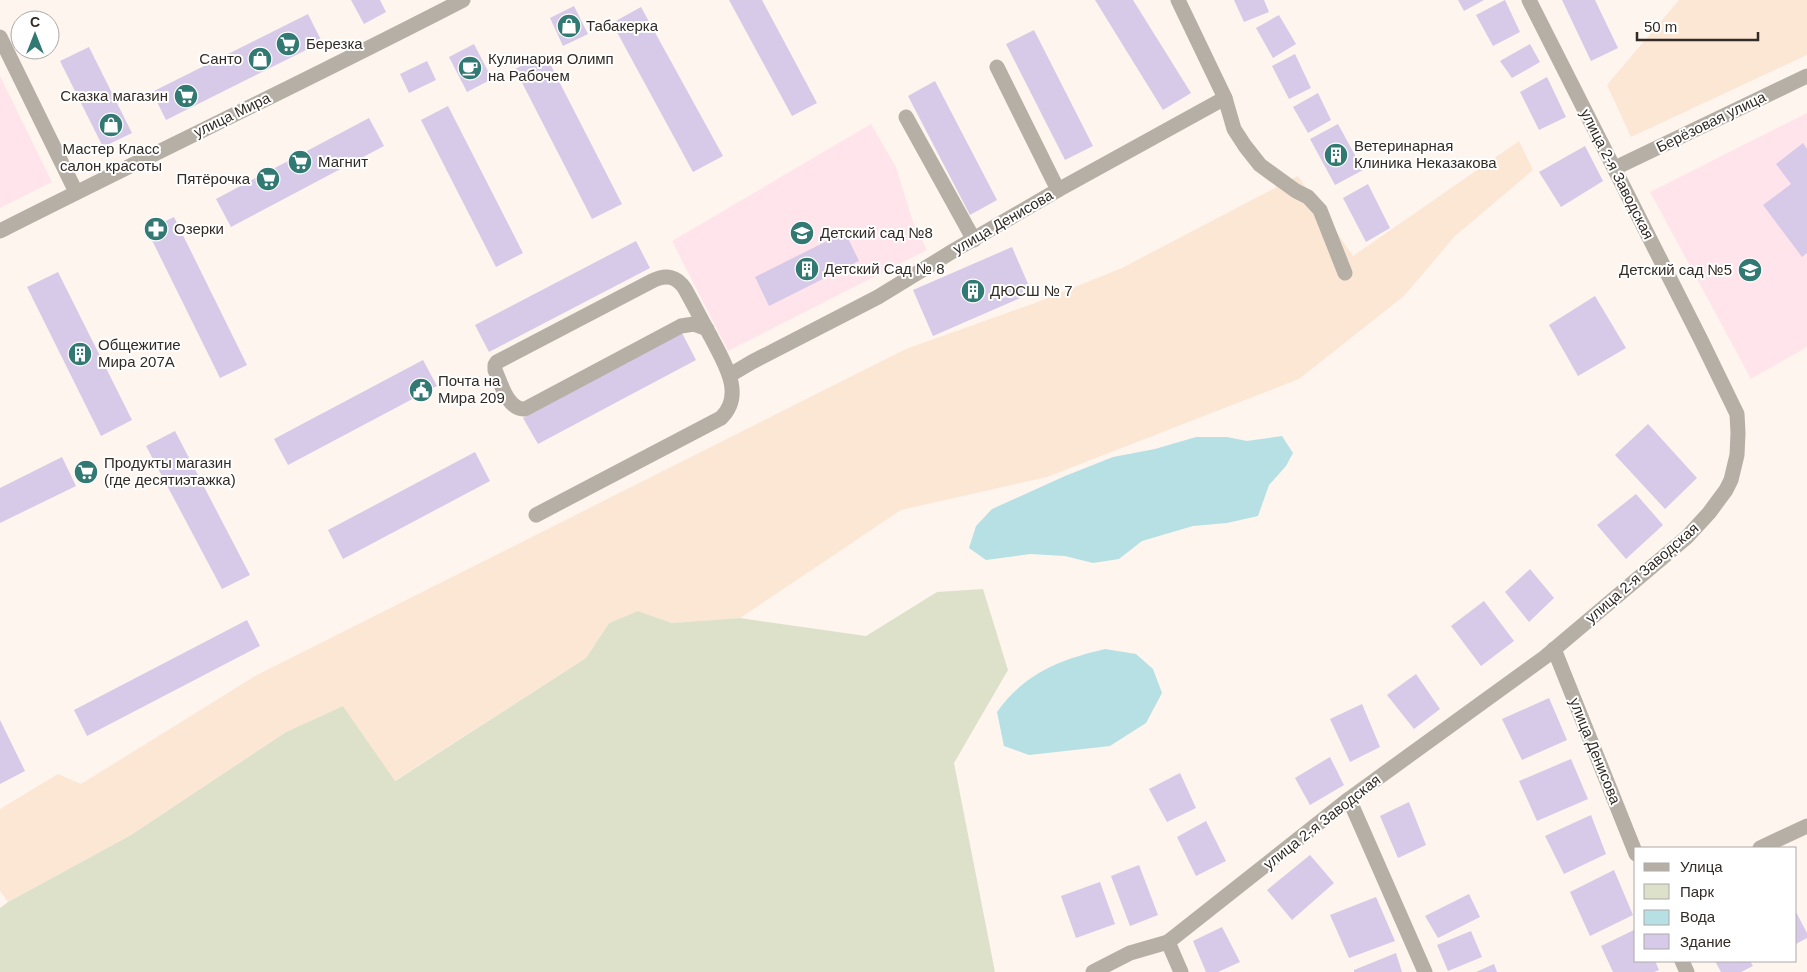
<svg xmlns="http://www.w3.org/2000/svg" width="1807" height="972" viewBox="0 0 1807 972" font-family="Helvetica,sans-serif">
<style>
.built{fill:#fce7d5}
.education{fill:#ffe5eb}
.green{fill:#dee1ca}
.water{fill:#b7e0e4}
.building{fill:#d6cae8}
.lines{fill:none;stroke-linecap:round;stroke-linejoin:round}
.minor{stroke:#b6afa6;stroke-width:15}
.tertiary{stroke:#b6afa6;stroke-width:15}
.labels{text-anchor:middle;stroke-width:4;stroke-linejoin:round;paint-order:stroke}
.poi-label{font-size:15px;fill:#332b25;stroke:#fff;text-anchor:start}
.street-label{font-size:15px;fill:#332b25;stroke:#fff}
</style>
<rect width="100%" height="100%" fill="#fdf5ee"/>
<!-- built -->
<g class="built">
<polygon points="1679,0 1807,0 1807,55 1631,137 1607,85"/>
<polygon points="1519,141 1533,170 1455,236 1404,296 1299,379 1047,477 901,510 740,618 672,623 638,611 609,623 586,658 394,781 343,706 286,732 131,835 8,902 0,891 0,809 58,774 81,784 257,675 906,349 1035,303 1122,268 1298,176 1353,256"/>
</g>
<!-- education -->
<g class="education">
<polygon points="0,76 52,182 0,208"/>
<polygon points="1807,113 1807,347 1751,379 1650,192"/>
<polygon points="871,124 896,167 913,222 927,250 728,351 672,241"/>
</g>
<!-- green -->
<polygon class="green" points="983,589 1008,670 954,763 995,972 0,972 0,908 8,902 131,835 286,732 343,706 395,781 586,658 609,623 638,611 672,623 740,618 866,636 937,592"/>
<!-- water -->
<g class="water">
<polygon points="1282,436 1293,453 1286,466 1269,485 1258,516 1227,523 1193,526 1142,541 1119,559 1093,563 1065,556 1030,554 986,560 969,548 976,526 992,509 1065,476 1113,457 1155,449 1196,437 1227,437 1247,441"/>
<path d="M 1105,649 L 1136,654 L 1153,669 L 1162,693 L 1146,723 L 1110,746 L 1029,755 L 1004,746 L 997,712 C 1025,673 1059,660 1105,649 Z"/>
</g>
<!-- building -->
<g class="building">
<polygon points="351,0 380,0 386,12 364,24"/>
<polygon points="729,0 762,0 817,103 792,116"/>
<polygon points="1095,0 1133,0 1191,93 1163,110"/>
<polygon points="1234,0 1264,0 1269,12 1244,22"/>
<polygon points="1458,0 1484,0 1464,11"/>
<polygon points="1505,0 1520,32 1493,46 1476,15"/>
<polygon points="1562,0 1595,0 1618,48 1591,61"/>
<polygon points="574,6 588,34 563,46 550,18"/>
<polygon points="641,7 723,156 693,172 612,23"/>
<polygon points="308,14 322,42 166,120 152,92"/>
<polygon points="1279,15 1296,44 1273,58 1256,28"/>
<polygon points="1034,30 1093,146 1065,160 1006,44"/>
<polygon points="474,44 492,79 467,92 449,57"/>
<polygon points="1530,44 1540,62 1512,78 1500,61"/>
<polygon points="89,47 132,133 103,147 60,61"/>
<polygon points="545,54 622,204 592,219 515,69"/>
<polygon points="1295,54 1311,88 1289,99 1272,66"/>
<polygon points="427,61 436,80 409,93 400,74"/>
<polygon points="1547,77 1566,117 1539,130 1520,92"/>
<polygon points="935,81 997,200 970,215 908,96"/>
<polygon points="1318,93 1331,120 1308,133 1293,107"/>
<polygon points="448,106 523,253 496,267 421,120"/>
<polygon points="369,118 384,146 231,227 216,199"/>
<polygon points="1338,124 1363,170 1335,185 1310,139"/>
<polygon points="1803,143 1807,149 1807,253 1802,257 1763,205 1791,184 1776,164"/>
<polygon points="1585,146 1603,181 1561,207 1539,172"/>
<polygon points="1368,184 1390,228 1366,242 1343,198"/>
<polygon points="174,217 247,365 220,378 147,230"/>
<polygon points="845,232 859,261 769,306 755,277"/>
<polygon points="636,241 650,268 489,352 475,325"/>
<polygon points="1012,247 1032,293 933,336 913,290"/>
<polygon points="58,272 132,420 101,436 27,287"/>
<polygon points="1595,296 1626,348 1578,376 1549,325"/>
<polygon points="682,333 696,360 538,444 523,418"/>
<polygon points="423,360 437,386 288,465 274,439"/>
<polygon points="1648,424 1697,478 1665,509 1615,455"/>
<polygon points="175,431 250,575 222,589 146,446"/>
<polygon points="475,452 490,481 343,559 328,530"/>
<polygon points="62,457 76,486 0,523 0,488"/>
<polygon points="1636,494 1663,525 1626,559 1597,525"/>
<polygon points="1530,569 1554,598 1529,622 1505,592"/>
<polygon points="1484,601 1514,641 1481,666 1451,626"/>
<polygon points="247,620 260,646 87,736 74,710"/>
<polygon points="1416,674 1440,709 1414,729 1387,695"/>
<polygon points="1549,698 1567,740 1522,760 1502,719"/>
<polygon points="1362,704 1380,747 1350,762 1330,719"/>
<polygon points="0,720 25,771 0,784"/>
<polygon points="1330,757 1344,785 1310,805 1295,778"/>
<polygon points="1571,759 1588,799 1537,821 1519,781"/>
<polygon points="1180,773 1196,808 1167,822 1149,789"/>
<polygon points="1409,802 1426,845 1398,858 1380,816"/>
<polygon points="1591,815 1606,854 1564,874 1545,836"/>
<polygon points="1206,821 1226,861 1196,876 1177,837"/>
<polygon points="1310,855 1334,883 1292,920 1267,890"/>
<polygon points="1139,865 1158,915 1130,926 1111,876"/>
<polygon points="1614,870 1633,915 1590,936 1570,892"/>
<polygon points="1100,882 1115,924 1076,938 1061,896"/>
<polygon points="1469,894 1480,917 1438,938 1425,916"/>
<polygon points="1376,897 1395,941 1349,958 1330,915"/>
<polygon points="1796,912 1807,933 1807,938 1796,944"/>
<polygon points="1222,927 1240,962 1218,972 1206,972 1193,941"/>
<polygon points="1636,929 1636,961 1655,961 1659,970 1654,972 1613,972 1601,946"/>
<polygon points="1471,931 1482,957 1448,971 1437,945"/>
<polygon points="1396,953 1402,972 1354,972 1354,970"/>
<polygon points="1715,961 1750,961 1753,966 1741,972 1721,972"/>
<polygon points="1494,964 1497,972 1476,972"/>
</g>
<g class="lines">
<!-- minor -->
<g class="minor">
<polyline points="1178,0 1225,98 1234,129 1245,146 1260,165 1296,191 1308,197 1320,210 1345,273"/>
<polyline points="997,67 1058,190"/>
<polyline points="906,117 974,240"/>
<polyline points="1615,168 1807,76"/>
<polyline points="730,375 752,362 878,297 953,251 1058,190 1225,98"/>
<path d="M 536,515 L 721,418 C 746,394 723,361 711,337 C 702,321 694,305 685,289 C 677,276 666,274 652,281 L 497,362 L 495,365 L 495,370 C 501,384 508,410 525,409 L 681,326 L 694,324 L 707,329"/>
<polyline points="1554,649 1636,854"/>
<polyline points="1349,799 1425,972"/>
<polyline points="1760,848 1807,826"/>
<polyline points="1168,942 1181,972"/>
<polyline points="1682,961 1687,972"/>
<polyline points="1093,972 1130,953 1168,942 1349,799 1545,657 1687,537 1709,513 1726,490 1731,480 1737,455 1738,433 1737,414 1701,340 1529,0"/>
</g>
<!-- tertiary -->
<g class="tertiary">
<polyline points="0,37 76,192"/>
<path d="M 0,231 C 154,153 310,79 463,0"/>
</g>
</g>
<!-- icons -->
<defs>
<g id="shop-disc" transform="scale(1.25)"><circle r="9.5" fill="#317972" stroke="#fff"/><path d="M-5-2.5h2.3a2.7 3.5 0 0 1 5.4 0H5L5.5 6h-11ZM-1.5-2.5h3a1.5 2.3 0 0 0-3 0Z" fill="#fff"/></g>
<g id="supermarket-disc" transform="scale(1.25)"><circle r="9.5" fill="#317972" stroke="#fff"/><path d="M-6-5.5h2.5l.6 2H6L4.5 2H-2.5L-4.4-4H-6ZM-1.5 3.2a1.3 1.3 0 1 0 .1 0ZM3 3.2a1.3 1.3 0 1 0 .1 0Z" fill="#fff"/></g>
<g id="cafe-disc" transform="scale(1.25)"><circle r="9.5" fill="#317972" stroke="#fff"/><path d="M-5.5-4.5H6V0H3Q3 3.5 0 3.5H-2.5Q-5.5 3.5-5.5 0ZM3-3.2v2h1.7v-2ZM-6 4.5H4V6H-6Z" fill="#fff"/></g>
<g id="building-disc" transform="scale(1.25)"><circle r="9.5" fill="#317972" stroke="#fff"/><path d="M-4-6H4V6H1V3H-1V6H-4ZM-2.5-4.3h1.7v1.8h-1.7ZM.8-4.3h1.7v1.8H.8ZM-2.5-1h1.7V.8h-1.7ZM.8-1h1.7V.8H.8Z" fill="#fff"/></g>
<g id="pharmacy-disc" transform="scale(1.25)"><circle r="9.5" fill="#317972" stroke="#fff"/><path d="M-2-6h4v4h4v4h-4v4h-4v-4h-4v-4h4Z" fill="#fff"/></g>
<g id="school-disc" transform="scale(1.25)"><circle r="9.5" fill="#317972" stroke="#fff"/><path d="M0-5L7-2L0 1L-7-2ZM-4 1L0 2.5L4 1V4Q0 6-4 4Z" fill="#fff"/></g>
<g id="civic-disc" transform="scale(1.25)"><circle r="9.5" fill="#317972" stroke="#fff"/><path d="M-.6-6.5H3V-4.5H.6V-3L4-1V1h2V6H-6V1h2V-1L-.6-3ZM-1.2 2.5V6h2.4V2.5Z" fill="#fff"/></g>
</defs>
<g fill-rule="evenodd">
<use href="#shop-disc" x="569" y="26"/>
<use href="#supermarket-disc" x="288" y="44"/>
<use href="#shop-disc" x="260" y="59"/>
<use href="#cafe-disc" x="470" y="68"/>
<use href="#supermarket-disc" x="186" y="96"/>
<use href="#shop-disc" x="111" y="125"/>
<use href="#building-disc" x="1336" y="155"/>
<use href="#supermarket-disc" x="300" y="162"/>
<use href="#supermarket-disc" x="268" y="179"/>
<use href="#pharmacy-disc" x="156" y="229"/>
<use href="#school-disc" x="802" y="233"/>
<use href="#building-disc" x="807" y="269"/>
<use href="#school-disc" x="1750" y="270"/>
<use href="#building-disc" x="973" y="291"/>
<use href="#building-disc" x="80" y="354"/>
<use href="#civic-disc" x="421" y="390"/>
<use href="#supermarket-disc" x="86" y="472"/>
</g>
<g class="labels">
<!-- poi labels -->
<g class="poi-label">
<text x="586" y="31">Табакерка</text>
<text x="306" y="49">Березка</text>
<text x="242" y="64" text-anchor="end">Санто</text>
<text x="488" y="64">Кулинария Олимп<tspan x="488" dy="17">на Рабочем</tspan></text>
<text x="168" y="101" text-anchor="end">Сказка магазин</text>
<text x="1354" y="151">Ветеринарная<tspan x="1354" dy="17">Клиника Неказакова</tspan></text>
<text x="111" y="154" text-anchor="middle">Мастер Класс<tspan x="111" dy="17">салон красоты</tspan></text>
<text x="318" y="167">Магнит</text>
<text x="250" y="184" text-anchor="end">Пятёрочка</text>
<text x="174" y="234">Озерки</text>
<text x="820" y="238">Детский сад №8</text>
<text x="824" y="274">Детский Сад № 8</text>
<text x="1732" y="275" text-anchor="end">Детский сад №5</text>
<text x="990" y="296">ДЮСШ № 7</text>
<text x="98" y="350">Общежитие<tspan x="98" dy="17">Мира 207А</tspan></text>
<text x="438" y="386">Почта на<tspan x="438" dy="17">Мира 209</tspan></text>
<text x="104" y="468">Продукты магазин<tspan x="104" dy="17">(где десятиэтажка)</tspan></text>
</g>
<!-- street labels -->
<g class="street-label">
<text transform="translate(232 115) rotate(-26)" y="5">улица Мира</text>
<text transform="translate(1711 122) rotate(-26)" y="5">Берёзовая улица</text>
<text transform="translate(1617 174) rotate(63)" y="5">улица 2-я Заводская</text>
<text transform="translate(1003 222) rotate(-30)" y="5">улица Денисова</text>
<text transform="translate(1642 573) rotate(-41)" y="5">улица 2-я Заводская</text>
<text transform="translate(1595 751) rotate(68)" y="5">улица Денисова</text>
<text transform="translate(1322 822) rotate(-38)" y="5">улица 2-я Заводская</text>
</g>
</g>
<!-- legend -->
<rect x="1634" y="847" width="162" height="115" fill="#ffffff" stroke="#adaaa8"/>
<rect x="1644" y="863" width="25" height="8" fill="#b6afa6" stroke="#adaaa8"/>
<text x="1680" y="872" font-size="15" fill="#332b25">Улица</text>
<rect x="1644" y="884" width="25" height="15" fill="#dee1ca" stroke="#adaaa8"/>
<text x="1680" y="897" font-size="15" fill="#332b25">Парк</text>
<rect x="1644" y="910" width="25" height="15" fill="#b7e0e4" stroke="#adaaa8"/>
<text x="1680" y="922" font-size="15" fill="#332b25">Вода</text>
<rect x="1644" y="934" width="25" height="15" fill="#d6cae8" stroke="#adaaa8"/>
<text x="1680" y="947" font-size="15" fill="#332b25">Здание</text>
<!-- north arrow -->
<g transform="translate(35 35)"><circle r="24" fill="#ffffff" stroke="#adaaa8"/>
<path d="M0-4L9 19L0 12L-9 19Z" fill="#317972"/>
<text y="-8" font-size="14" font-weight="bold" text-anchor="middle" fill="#332b25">С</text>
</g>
<!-- scale -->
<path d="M1637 32v8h121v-8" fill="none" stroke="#332b25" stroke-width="2.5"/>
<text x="1644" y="32" font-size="15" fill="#332b25" stroke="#ffffff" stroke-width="4" paint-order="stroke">50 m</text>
</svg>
